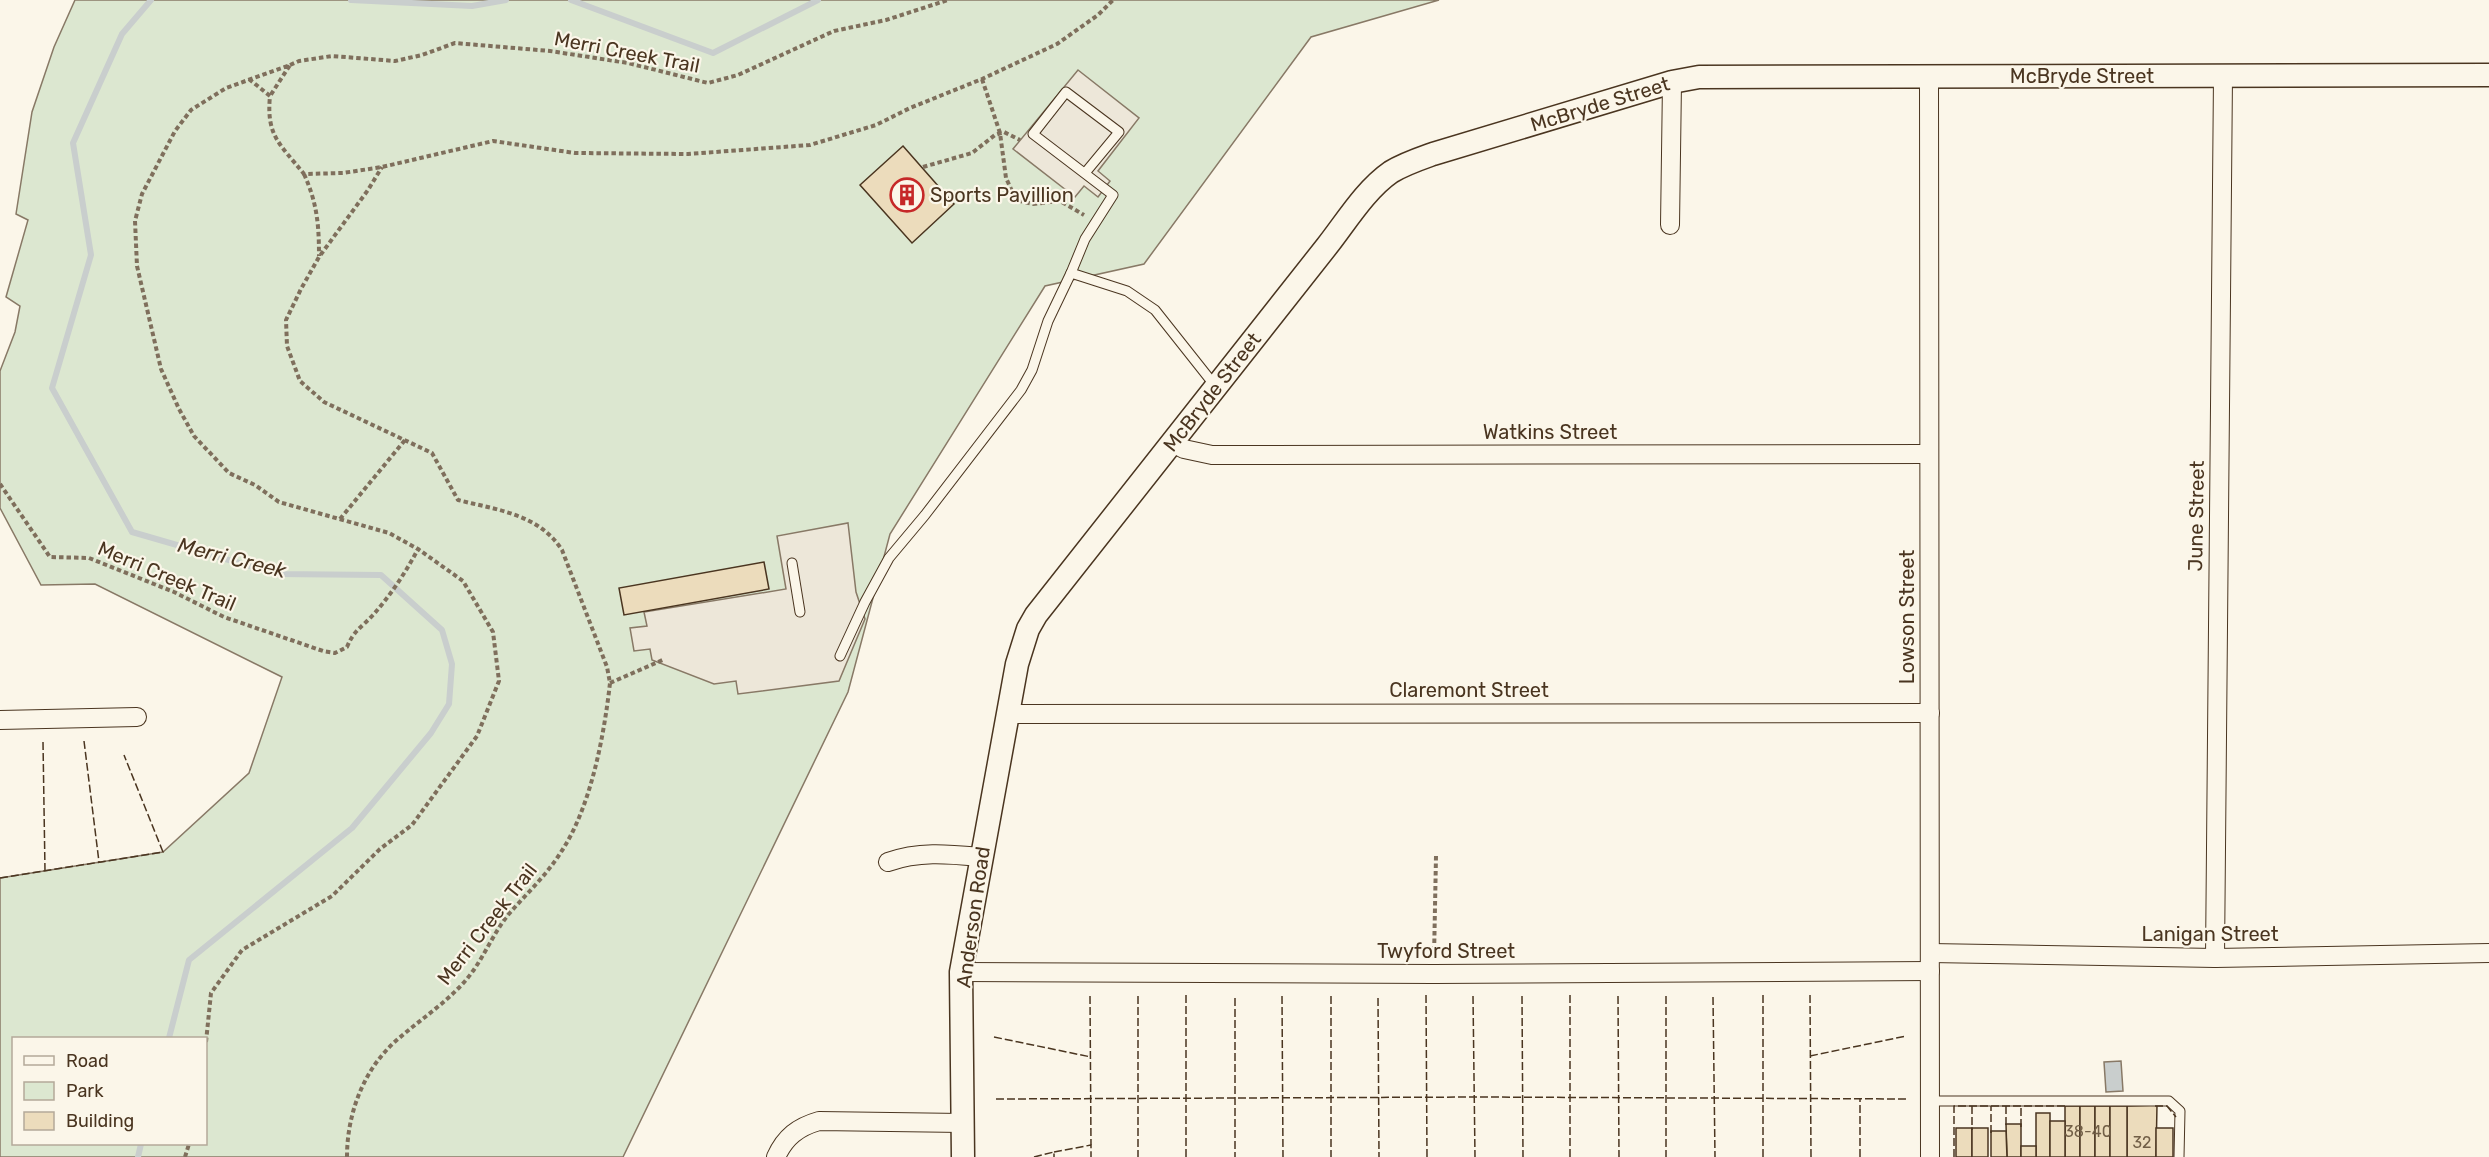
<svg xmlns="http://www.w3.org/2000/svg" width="2489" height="1157" viewBox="0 0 2489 1157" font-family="Rubik,sans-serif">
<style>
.green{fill:#dce7d0;stroke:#887966;stroke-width:1.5;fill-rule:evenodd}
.parking{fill:#ede7d9;stroke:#887966;stroke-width:1.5}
.water{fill:#c9cecd;stroke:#887966;stroke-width:1.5}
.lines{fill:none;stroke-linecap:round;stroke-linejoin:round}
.stream{stroke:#c9cecd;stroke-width:6}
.building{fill:#ecdcbc;stroke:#4a3520;stroke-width:1.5}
.service-casing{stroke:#4a3520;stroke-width:11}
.minor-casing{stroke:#4a3520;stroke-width:20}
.tertiary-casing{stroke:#4a3520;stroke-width:25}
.path{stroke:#7f6f5c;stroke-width:4;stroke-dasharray:4.5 3;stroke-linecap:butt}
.service{stroke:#fbf6e9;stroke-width:9}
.minor{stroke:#fbf6e9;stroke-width:18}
.tertiary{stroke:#fbf6e9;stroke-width:22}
.fence{stroke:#4a3520;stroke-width:1.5;stroke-dasharray:8 3;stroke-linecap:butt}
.labels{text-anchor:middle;stroke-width:4.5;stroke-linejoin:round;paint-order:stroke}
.number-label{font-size:16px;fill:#725f47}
.street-label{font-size:20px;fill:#4a3520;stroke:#fbf6e9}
.poi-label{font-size:20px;fill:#4a3520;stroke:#fbf6e9;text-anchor:start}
.water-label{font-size:21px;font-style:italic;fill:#4a3520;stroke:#fbf6e9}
</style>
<rect width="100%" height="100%" fill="#fbf6e9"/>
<!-- green -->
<path class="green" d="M 75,0 L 1439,0 L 1311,37 L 1144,264 L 1045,286 L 890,534 L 848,692 L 623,1157 L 0,1157 L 0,878 L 163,852 L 249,773 L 282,677 L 95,584 L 41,585 L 0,508 L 0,371 L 15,332 L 20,306 L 6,297 L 28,220 L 16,214 L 32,112 L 54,47 ZM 14,1038 L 206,1038 L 206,1144 L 14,1144 Z"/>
<!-- parking -->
<g class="parking">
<polygon points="1078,70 1139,118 1098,171 1110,181 1098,197 1084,186 1075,197 1013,149"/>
<polygon points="848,523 856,592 865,619 839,681 738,694 736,681 714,684 652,660 650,649 634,651 630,628 647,626 644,612 786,589 777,536"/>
</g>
<!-- water -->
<polygon class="water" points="2121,1061 2123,1091 2106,1092 2104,1062"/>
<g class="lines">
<!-- stream -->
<g class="stream">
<polyline points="151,0 122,34 73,143 91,255 52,388 132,532 277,574 381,575 442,630 452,664 449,704 431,733 352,828 189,960 169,1038"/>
<polyline points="351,0 472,6 506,0"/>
<polyline points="571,0 713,53 818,0"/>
<polyline points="138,1157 141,1144"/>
</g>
</g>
<!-- building -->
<g class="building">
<polygon points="903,146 954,204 912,243 860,185"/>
<polygon points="764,562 769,589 624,615 619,588"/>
<polygon points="2157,1105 2156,1157 2127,1157 2127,1106"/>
<rect x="2065" y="1106" width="15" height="51"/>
<rect x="2080" y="1106" width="15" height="51"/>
<rect x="2095" y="1106" width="15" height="51"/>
<rect x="2110" y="1106" width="17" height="51"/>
<rect x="2036" y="1113" width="14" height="44"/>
<rect x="2050" y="1121" width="15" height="36"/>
<polygon points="2006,1124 2021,1124 2021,1157 2007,1157"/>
<rect x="1956" y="1128" width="16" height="29"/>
<rect x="1972" y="1128" width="16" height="29"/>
<rect x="2156" y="1128" width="17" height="29"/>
<polygon points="1991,1131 2006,1131 2007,1157 1991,1157"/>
<rect x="2021" y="1146" width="15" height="11"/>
</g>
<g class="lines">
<!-- service casing -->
<g class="service-casing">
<g id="service">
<polyline points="1071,273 1085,239 1113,195 1033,134 1066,92 1119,132 1085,173"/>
<polyline points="792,563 800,612"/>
<polyline points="840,656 865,602 889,558 925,515 1021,390 1032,370 1048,321 1071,273 1127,291 1155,310 1216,387"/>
<polyline points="1931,1101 2169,1101 2180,1111 2179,1157"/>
</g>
</g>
<!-- minor casing -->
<g class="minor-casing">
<g id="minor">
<polyline points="1929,78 1930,1157"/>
<polyline points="1670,225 1672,82"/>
<polyline points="1173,443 1184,449 1212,455 1929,454"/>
<polyline points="1008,714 1930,713"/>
<polyline points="0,720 137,717"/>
<path d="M 888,862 C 919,851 948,854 981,857"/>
<polyline points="1930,953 2215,958 2489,953"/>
<polyline points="2215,958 2223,76"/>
<polyline points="961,972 1434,974 1930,971"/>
<path d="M 776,1157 C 785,1137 798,1127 819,1121 L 962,1123"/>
</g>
</g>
<!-- tertiary casing -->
<g class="tertiary-casing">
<path id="tertiary" d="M 963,1157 L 961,972 L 1017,664 L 1028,629 L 1036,615 L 1327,246 C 1346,222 1365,190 1391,172 C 1404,164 1419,159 1433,154 L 1672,82 L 1699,77 L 2489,75"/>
</g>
<!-- path -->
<g class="path">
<polyline points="290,65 299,61 332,56 395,61 422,55 455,43 550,51 628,63 708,83 738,75 834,31 886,20 948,0"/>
<path d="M 249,79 L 270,96 C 266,136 280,144 304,174 L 343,173 L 382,167 L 493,141 L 575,153 L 688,154 L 810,145 L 876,125 L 910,108 L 982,79 L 1057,44 L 1098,15 L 1113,0"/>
<polyline points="982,79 1000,133 1006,178 1012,191 1020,201 1033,204 1060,201 1084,215"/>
<polyline points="923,167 972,153 995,135 1004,132 1020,140"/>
<path d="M 304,174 C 317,203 319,224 319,256"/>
<path d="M 0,484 L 50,557 L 89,558 L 174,592 L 224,617 L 323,651 L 335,653 L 347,647 C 354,630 361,628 373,615 C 390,596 406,572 418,549"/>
<polyline points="340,519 405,440"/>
<polyline points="610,683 665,659"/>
<polyline points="1434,958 1436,856"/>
<polyline points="206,1042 211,993 242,950 332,896 380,849 412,825 477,736 499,681 493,632 463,581 418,549 389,533 279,502 255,485 229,473 194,436 179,409 161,369 137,266 135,221 142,194 175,131 191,110 226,88 290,65 270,96"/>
<polyline points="185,1157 189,1144"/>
<path d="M 347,1157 C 347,1113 364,1068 398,1039 C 421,1019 446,1003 466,980 C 483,960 492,935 508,915 C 526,894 546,876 561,852 C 591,807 604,736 610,683 L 607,667 L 562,550 C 539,514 497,510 458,500 L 432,453 L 324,402 L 300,381 L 287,346 L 286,320 L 301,289 L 319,257 L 368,190 L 382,167"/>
</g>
<!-- service -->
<use href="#service" class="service"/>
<!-- minor -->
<use href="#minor" class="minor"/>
<!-- tertiary -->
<use href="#tertiary" class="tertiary"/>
<!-- fence -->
<g class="fence">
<polyline points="84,741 99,862"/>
<polyline points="43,742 45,871"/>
<polyline points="0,878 163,852 124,755"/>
<polyline points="1186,995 1186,1157"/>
<polyline points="1426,995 1427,1157"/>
<polyline points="1570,995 1570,1157"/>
<polyline points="1763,995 1763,1157"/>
<polyline points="1810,995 1811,1157"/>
<polyline points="1090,996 1091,1145"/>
<polyline points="1138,996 1138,1157"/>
<polyline points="1282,996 1283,1157"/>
<polyline points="1331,996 1331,1157"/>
<polyline points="1473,996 1475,1157"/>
<polyline points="1522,996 1523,1157"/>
<polyline points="1618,996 1619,1157"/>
<polyline points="1666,996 1666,1157"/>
<polyline points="1713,997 1715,1157"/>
<polyline points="1235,998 1235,1157"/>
<polyline points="1378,998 1379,1157"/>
<polyline points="994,1037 1091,1057"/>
<polyline points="1810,1056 1906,1036"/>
<polyline points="996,1099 1479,1097 1908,1099"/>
<polyline points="1972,1106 1972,1130"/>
<polyline points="2006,1106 2006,1127"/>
<polyline points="2155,1106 2167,1106 2176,1117"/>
<polyline points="2021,1127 2021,1106"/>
<polyline points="1991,1133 1991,1106"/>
<polyline points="1054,1152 1091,1145 1091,1157"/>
<polyline points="1034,1157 1054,1152 1054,1157"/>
<polyline points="1860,1157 1860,1098"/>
<polyline points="1954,1157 1954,1106 2068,1106"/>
</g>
</g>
<!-- icons -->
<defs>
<g id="building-ring" transform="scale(1.725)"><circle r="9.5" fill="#fbf6e9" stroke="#c62828" stroke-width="1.5"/><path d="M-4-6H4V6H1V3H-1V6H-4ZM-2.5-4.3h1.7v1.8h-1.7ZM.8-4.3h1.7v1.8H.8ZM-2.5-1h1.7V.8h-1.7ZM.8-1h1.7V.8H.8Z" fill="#c62828"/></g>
</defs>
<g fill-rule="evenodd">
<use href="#building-ring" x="907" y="195"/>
</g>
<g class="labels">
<!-- number labels -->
<g class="number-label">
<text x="2088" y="1137">38-40</text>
<text x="2142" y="1148">32</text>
</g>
<!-- street labels -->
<g class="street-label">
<text transform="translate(627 52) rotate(11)" y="7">Merri Creek Trail</text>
<text x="2082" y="83">McBryde Street</text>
<text transform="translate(1600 104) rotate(-17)" y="7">McBryde Street</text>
<text transform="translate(1212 392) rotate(-52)" y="7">McBryde Street</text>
<text x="1550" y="439">Watkins Street</text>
<text transform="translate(2196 516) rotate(-89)" y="7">June Street</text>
<text transform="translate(167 576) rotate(23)" y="7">Merri Creek Trail</text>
<text transform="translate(1907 617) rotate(-90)" y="7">Lowson Street</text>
<text x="1469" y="697">Claremont Street</text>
<text transform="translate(973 917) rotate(-82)" y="7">Anderson Road</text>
<text transform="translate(487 924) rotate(-52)" y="7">Merri Creek Trail</text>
<text x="2210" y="941">Lanigan Street</text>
<text x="1446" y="958">Twyford Street</text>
</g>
<!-- poi labels -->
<g class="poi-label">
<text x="930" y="202">Sports Pavillion</text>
</g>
<!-- water labels -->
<g class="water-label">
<text transform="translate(232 558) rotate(14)" y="7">Merri Creek</text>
</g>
</g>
<!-- legend -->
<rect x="12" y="1037" width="195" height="108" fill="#fbf6e9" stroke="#b4a999" stroke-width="1.5"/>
<rect x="24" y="1056" width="30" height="9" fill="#fbf6e9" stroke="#b4a999" stroke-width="1.5"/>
<text x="66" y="1067" font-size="18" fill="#4a3520">Road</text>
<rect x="24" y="1082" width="30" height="18" fill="#dce7d0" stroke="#b4a999" stroke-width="1.5"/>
<text x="66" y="1097" font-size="18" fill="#4a3520">Park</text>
<rect x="24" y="1112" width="30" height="18" fill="#ecdcbc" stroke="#b4a999" stroke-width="1.5"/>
<text x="66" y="1127" font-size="18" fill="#4a3520">Building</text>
</svg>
